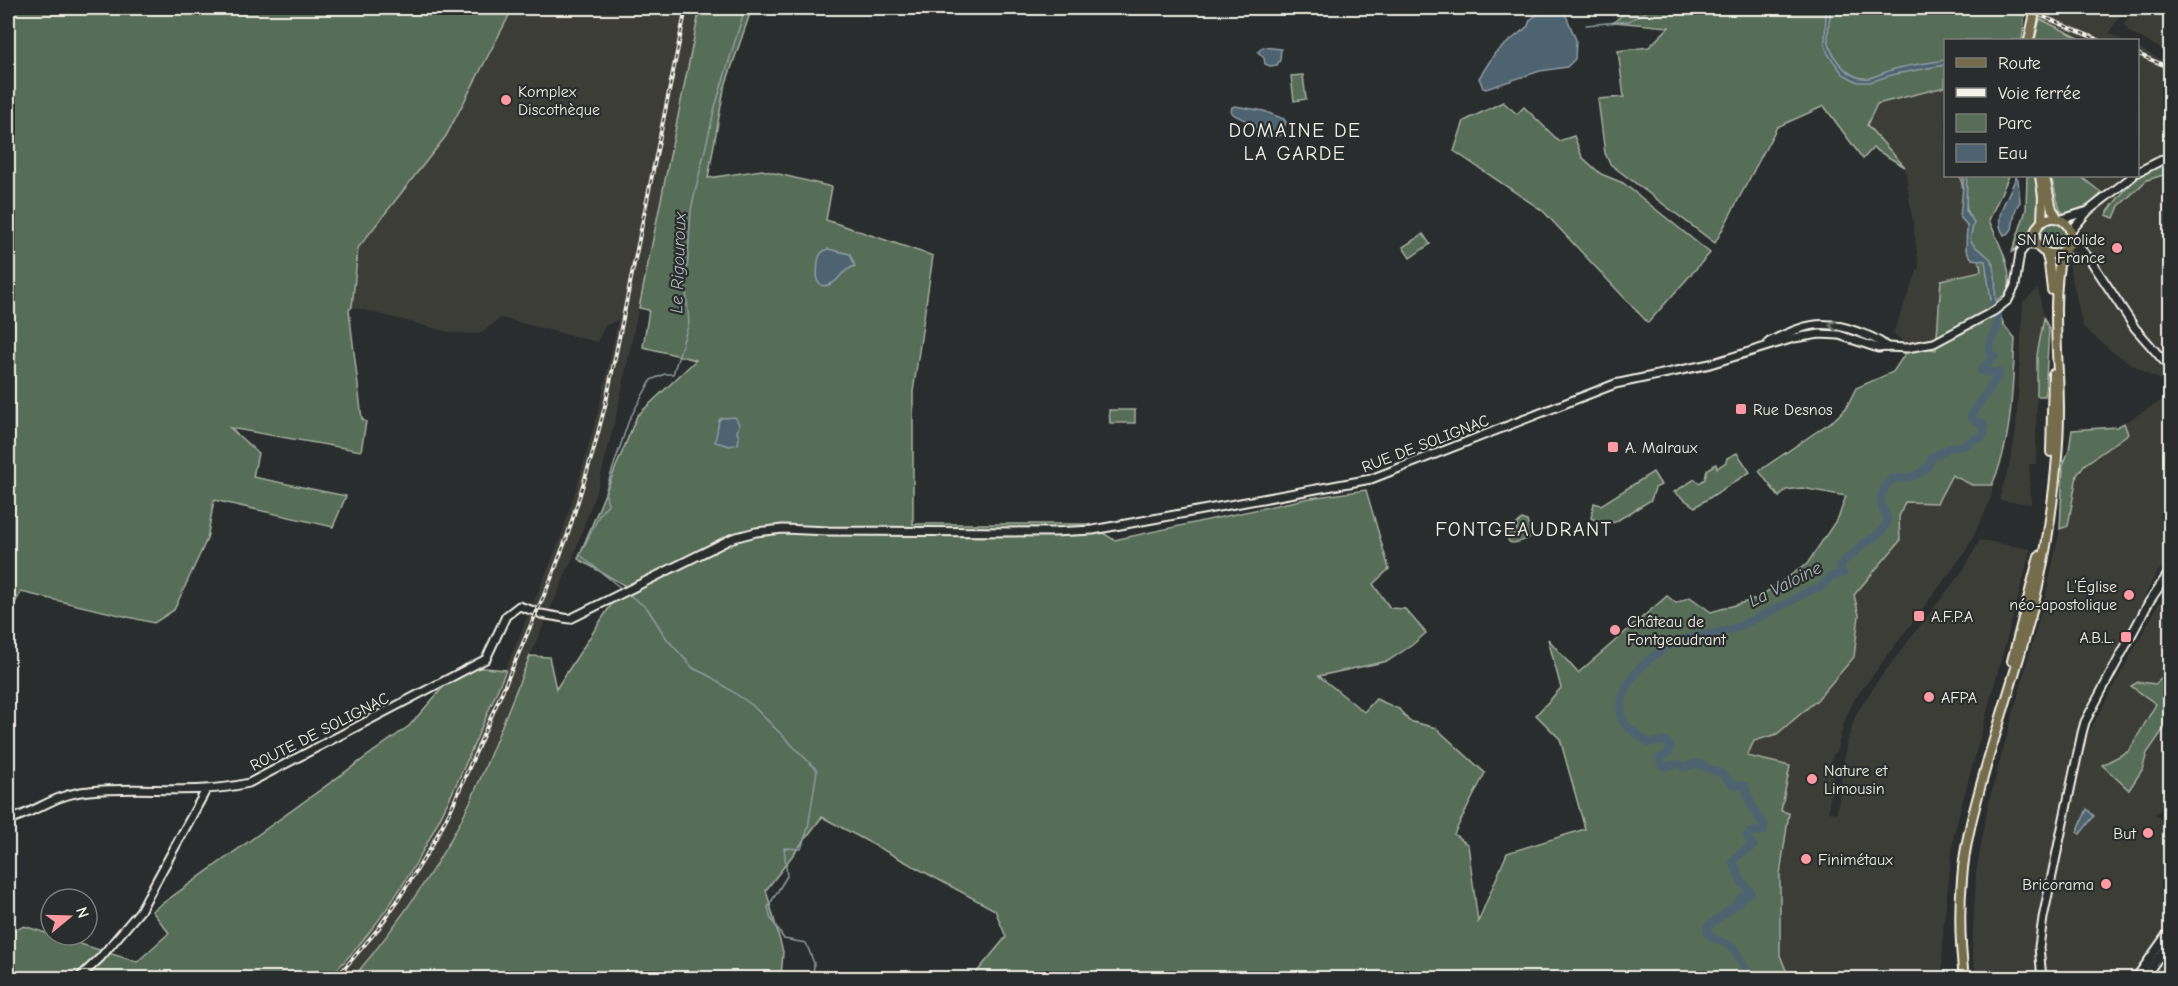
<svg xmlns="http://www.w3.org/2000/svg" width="2178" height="986" viewBox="0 0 2178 986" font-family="'Comic Neue',sans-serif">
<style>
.built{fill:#3e3c39}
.green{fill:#576d59;stroke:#a6afa0;stroke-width:1.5}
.water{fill:#4d6371;stroke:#909ca1;stroke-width:1.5}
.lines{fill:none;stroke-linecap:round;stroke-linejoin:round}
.stream{stroke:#909ca1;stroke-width:1.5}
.river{stroke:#4d6371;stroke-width:8}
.secondary-casing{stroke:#f4f1e8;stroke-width:11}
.primary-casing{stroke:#f4f1e8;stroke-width:12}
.secondary{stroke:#2a2d2e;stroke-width:7}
.primary{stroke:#746c4b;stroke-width:8}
.rail-casing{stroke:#f4f1e8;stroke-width:4}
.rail{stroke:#2a2d2e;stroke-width:1.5;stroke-dasharray:4.5;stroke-linecap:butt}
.oneway{stroke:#71726f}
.poi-dot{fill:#ff9aa2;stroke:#2a2d2e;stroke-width:2}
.labels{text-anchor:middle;stroke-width:4.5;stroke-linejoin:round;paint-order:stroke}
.poi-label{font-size:16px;fill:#f4f1e8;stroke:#2a2d2e;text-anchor:start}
.street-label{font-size:16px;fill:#f4f1e8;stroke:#2a2d2e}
.water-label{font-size:18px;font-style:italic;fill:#b1b8b8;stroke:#2a2d2e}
.quarter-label{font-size:20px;letter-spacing:1.5px;fill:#f4f1e8;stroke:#2a2d2e}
</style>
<rect width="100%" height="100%" fill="#2a2d2e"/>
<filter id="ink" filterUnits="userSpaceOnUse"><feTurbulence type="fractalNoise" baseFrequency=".0167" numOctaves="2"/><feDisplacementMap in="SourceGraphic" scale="12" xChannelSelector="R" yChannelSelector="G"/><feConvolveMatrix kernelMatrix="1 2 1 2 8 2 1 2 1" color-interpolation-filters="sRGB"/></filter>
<g filter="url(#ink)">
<!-- built -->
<g class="built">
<polygon points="513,8 700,8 617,413 599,483 573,557 530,656 470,800 440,859 406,909 353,978 328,978 354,951 392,901 432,836 447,807 560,540 581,473 603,392 618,320 605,326 597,342 501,318 479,334 453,333 352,307 358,248 446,136"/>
<polygon points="2047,8 2124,8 2109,33 2123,40 2073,40 2040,19"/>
<polygon points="2135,8 2170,8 2170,53 2129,32 2125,23"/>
<polygon points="2138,48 2170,64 2170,159 2158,163 2142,174 2118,195 2114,218 2119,206 2147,180 2170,173 2170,361 2155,345 2082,243 2081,223 2070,213 2089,205 2099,189 2081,178 2080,176 2138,176"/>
<polygon points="1945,87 1946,176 1960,176 1969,225 1981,261 1981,271 1941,280 1936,350 1910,346 1893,334 1919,266 1905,167 1867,125 1877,104"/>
<polygon points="2082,258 2088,263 2131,328 2170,374 2170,383 2149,375 2113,352 2083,327 2069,265"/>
<polygon points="2038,289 2044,318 2037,355 2036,464 2029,464 2031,504 1999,500 2010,462 2016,432 2023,302"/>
<polygon points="2166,398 2170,398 2170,561 2157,572 2082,720 2072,753 2043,898 2036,940 2036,966 2038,978 1976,978 1972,952 1976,874 1988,805 2047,590 2060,529 2068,526 2077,475 2084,465 2127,434 2124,423"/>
<polygon points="1952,475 1977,486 1992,485 1992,494 1986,510 1966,551 1854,700 1844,722 1836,753 1833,754 1830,769 1834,770 1828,812 1837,813 1846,746 1856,714 1879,679 1964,569 1980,540 2031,549 1954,833 1943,930 1942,978 1789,978 1780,955 1780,874 1789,813 1781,812 1790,766 1747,756 1754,741 1778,734 1817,700 1854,657 1859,615 1854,595 1900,541 1899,517 1905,501"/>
<polygon points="2170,583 2170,668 2156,684 2138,682 2132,687 2156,704 2129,751 2103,766 2129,790 2142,770 2147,753 2170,720 2170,803 2155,814 2170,828 2170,924 2131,978 2046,978 2044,937 2085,739"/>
<polygon points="2170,950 2170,978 2150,978"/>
</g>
<!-- green -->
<g class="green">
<polygon points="8,8 513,8 446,136 358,248 352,307 349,310 362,419 366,422 361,451 230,428 258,453 253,477 346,496 333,527 214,500 207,539 174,610 154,623 21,592 8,616"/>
<path d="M 700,8 L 752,8 L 724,89 L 708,178 L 762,170 L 832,187 L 826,220 L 933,256 L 913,392 L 913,524 L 1089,524 L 1114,540 L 1310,498 L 1366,490 L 1389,569 L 1373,584 L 1390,608 L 1405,609 L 1426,633 L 1412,645 L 1388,661 L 1319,676 L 1364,712 L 1376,699 L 1399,709 L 1409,721 L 1436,728 L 1485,773 L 1454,834 L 1468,845 L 1478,922 L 1507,853 L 1585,829 L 1560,739 L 1536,715 L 1561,688 L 1548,639 L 1578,673 L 1667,596 L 1676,603 L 1690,597 L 1711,612 L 1756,599 L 1807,564 L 1839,516 L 1846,496 L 1802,488 L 1786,490 L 1779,497 L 1759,471 L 1835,419 L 1846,408 L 1856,388 L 1893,372 L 1910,346 L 1936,350 L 1941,280 L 1981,271 C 1980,254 1971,254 1967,241 C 1965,234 1969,226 1968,218 C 1967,204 1963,189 1960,176 L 2009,176 L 1989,220 C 1998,242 2014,269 2008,292 L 1995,302 L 2004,325 L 2015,339 C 2012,387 2013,440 1992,485 L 1972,485 L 1952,475 L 1937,503 L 1905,502 L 1899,517 L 1900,541 L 1854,595 L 1859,615 L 1854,657 L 1817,700 L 1777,734 L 1754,741 L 1747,756 L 1790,766 L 1781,811 L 1789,813 L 1780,874 L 1780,955 L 1789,978 L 976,978 L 976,973 L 1006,937 L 995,910 L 822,817 L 766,890 L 783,952 L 781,978 L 353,978 C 398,924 441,864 471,800 C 492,753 510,704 530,656 L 549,657 L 556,689 L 624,585 L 578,559 L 637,416 L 696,360 L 643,347 L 649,310 L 639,308 Z"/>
<polygon points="1630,8 2007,8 2025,14 2022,40 1946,40 1945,87 1877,104 1867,125 1905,167 1873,148 1863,159 1824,106 1777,127 1715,243 1610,164 1605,153 1598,99 1624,97 1618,51 1649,47 1669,27 1614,22"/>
<polygon points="2040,19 2083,40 2035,40"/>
<polygon points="1303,75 1306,99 1294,101 1291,76"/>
<polygon points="1503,102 1517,114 1524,107 1559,141 1574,136 1582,157 1601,174 1623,183 1710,253 1648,323 1543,211 1454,151 1464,121"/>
<path d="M 2170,159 L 2170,173 L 2147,180 L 2119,206 L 2114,218 L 2106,215 C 2122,190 2142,169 2170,159 Z"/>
<path d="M 2027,176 L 2036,176 L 2039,217 C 2029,228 2026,244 2012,252 L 2026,210 Z"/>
<polygon points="2051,176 2080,176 2102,193 2089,205 2065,214 2060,210"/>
<circle cx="2052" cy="236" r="14"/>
<polygon points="1423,234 1430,244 1410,258 1403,247"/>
<polygon points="2044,318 2049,329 2045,396 2037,396 2037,355"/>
<polygon points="1109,410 1135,410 1135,423 1110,423"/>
<polygon points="2124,423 2128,434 2084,465 2077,475 2068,526 2060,529 2063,466 2069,450 2072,430 2117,427"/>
<polygon points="1737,453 1750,472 1695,507 1674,492 1695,479 1699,483 1705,479 1707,470 1716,464 1717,468 1726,462 1727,458"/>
<polygon points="1653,472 1661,485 1655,488 1651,500 1615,522 1604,524 1591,518 1594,503 1601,505"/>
<path d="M 1522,519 L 1527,521 L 1532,536 C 1524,542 1498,550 1512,530 L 1514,534 L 1517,529 L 1516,525 Z"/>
<path d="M 462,666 L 506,670 C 459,779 415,895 328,978 L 8,978 L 8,934 L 24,926 L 137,962 L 169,933 L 152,911 L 409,726 Z"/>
<polygon points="2170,668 2170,720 2147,753 2142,770 2129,790 2102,765 2129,751 2156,704 2131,686 2138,682 2156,684"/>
</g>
<!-- water -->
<g class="water">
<polygon points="1545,8 1563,8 1576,40 1575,59 1567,67 1540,71 1486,89 1483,88 1479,78 1495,53 1528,26 1530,20"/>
<path d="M 1826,8 L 1830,8 C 1831,20 1826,33 1829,44 C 1833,60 1851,81 1869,78 C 1878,76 1886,71 1895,69 C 1912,64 1929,63 1945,60 L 1945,65 L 1895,74 L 1870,82 L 1858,82 L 1843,74 L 1828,54 L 1825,44 Z"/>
<polygon points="1263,47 1281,49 1280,60 1277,65 1270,66 1265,64 1264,58 1258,52"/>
<path d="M 1235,106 L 1264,111 L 1284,119 L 1286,122 L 1281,135 C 1268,143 1258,128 1248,122 C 1242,118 1236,117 1231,112 L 1232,107 Z"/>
<path d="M 1964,176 L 1967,176 L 1966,211 L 1974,222 L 1970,239 C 1974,250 1985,251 1991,260 C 1998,271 1994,291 1996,304 L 1992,306 L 1985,261 L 1972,259 L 1966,250 L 1967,225 L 1960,217 Z"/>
<path d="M 2016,177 L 2018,179 L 2020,202 L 2016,208 L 2012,229 L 2009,233 L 2004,235 C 1991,216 2010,196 2016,177 Z"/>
<path d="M 828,249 L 850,254 L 855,266 C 837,272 841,284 823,286 L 817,281 C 818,269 815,252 828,249 Z"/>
<polygon points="735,417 739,424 737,433 739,437 738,444 730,446 715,442 719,420 722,418"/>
<polygon points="2087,809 2094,816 2080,834 2077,832"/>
</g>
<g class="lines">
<!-- stream -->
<g class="stream">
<polyline points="1586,25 1629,21 1652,8"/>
<polyline points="622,589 580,555 600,514 608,504 605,492 629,420 651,380 665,374 673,374 689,323 686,289 691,210 715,107 745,8"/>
<polyline points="628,594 647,608 667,639 693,668 711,677 752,705 817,770 808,828 801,849 784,848 787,876 768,907 770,917 784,939 806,943 814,963 813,978"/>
</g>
<!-- river -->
<path class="river" d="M 1751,978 L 1733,947 L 1708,935 L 1707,927 L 1736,905 L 1741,898 L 1751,892 L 1742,882 L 1733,862 L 1737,856 L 1753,846 L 1747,836 L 1750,832 L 1764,831 L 1764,825 L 1751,805 L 1745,786 C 1729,787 1730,778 1720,773 C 1712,769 1704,767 1697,763 L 1685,767 L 1678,764 L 1665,767 L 1661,764 L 1660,758 L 1670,752 L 1670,746 L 1666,741 L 1649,743 C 1640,735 1627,730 1622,719 C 1620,715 1621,710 1621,706 C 1625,675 1654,651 1681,640 C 1698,634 1718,635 1735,628 C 1762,617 1788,603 1813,589 L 1820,588 L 1831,576 L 1843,574 L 1840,565 C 1846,557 1857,554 1861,545 C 1871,540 1888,531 1887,518 C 1886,512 1880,506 1881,500 C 1881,491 1887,485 1892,479 C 1910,478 1926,477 1932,457 C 1940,455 1943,450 1950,448 C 1961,444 1963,449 1973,439 L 1982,438 L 1984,433 L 1984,424 L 1975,421 L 1971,417 L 1976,408 L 1998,376 L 1998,372 L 1984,372 L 1981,370 L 1994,357 L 1990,352 C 1990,331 2005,329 1993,304"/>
<!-- secondary casing -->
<g class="secondary-casing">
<g id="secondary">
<polyline points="2138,172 2170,156"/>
<polyline points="2062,219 2085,212"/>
<polyline points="2071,231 2088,211 2133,176"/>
<polyline points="2071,238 2089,258 2135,328 2170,368"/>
<polyline points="2027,245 2037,245"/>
<polyline points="2065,249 2076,250 2083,253"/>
<path d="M 1769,342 C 1802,325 1822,318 1858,332 C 1869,336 1878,339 1887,347"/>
<polyline points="541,614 570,619 733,538 756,532 783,529 828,531 1053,532 1093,530 1371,479 1615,384 1710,364 1794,338 1820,334 1839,335 1878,348 1887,347 1907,348 1934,343 1994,311 2008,300 2015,286 2020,253 2034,235"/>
<path d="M 8,820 C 39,811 54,794 89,791 C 143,785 194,796 249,783 L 486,659 L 506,616 L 519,606 L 534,611"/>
<polyline points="79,978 100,958 140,911 206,790"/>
<polyline points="2042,978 2039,947 2043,918 2082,733 2085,722 2149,602 2170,571"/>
<polyline points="2136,978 2170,930"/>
<polyline points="2144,978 2170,942"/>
</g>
</g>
<!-- primary casing -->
<g class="primary-casing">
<g id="primary">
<polyline points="2029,40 2036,8"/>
<polyline points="2040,176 2043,197 2042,221"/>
<polyline points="2046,182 2052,209 2057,217"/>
<circle cx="2053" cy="236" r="18"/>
<polyline points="2046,253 2049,263 2052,290"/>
<polyline points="2051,452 2053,374"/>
<polyline points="2012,661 2039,556"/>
<path d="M 1964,978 C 1960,945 1959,912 1962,879 C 1965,837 1978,796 1989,756 C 2010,686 2034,617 2046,546 C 2053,502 2059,455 2059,411 C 2059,358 2051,304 2061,253"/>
</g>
</g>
<!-- secondary -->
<use href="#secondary" class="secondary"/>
<!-- primary -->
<use href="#primary" class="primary"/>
<!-- rail casing -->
<g class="rail-casing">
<g id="rail">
<polyline points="2023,8 2099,40"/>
<polyline points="2138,54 2170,68"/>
<polyline points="336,978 378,929 396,903 430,849 451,809 551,579 567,537 593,452 606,402 686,8"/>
</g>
</g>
<!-- rail -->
<use href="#rail" class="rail"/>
</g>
<!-- one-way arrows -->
<defs><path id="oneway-chevron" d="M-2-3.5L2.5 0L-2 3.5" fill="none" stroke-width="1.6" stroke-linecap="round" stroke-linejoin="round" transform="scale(1.5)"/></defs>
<use class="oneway" href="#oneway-chevron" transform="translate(1833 325) rotate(-173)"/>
</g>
<!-- markers -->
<g class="poi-dot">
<circle cx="506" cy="100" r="6"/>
<circle cx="2117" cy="248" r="6"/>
<rect x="1735" y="403" width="12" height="12" rx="3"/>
<rect x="1607" y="441" width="12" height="12" rx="3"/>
<circle cx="2129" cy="595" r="6"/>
<rect x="1913" y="610" width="12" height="12" rx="3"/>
<circle cx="1615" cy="630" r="6"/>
<rect x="2120" y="631" width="12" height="12" rx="3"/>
<circle cx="1929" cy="697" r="6"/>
<circle cx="1812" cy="779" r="6"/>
<circle cx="2148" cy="833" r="6"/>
<circle cx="1806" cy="859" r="6"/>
<circle cx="2106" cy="884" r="6"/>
</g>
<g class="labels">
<!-- poi labels -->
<g class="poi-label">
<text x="518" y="97">Komplex<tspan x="518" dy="18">Discothèque</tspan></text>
<text x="2105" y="245" text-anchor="end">SN Microlide<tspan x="2105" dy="18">France</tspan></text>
<text x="1753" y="415">Rue Desnos</text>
<text x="1625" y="453">A. Malraux</text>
<text x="2117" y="592" text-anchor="end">L’Église<tspan x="2117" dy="18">néo-apostolique</tspan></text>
<text x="1931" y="622">A.F.P.A</text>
<text x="1627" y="627">Château de<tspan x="1627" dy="18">Fontgeaudrant</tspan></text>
<text x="2114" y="643" text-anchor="end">A.B.L.</text>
<text x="1941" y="703">AFPA</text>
<text x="1824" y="776">Nature et<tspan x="1824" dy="18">Limousin</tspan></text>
<text x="2136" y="839" text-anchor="end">But</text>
<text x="1818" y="865">Finimétaux</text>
<text x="2094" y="890" text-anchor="end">Bricorama</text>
</g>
<!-- street labels -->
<g class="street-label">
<text transform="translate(1425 443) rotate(-21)" y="6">RUE DE SOLIGNAC</text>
<text transform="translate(319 731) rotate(-27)" y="6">ROUTE DE SOLIGNAC</text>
</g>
<!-- water labels -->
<g class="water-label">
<text transform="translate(678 263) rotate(-88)" y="6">Le Rigouroux</text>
<text transform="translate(1785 584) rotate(-27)" y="6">La Valoine</text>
</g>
<!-- quarter labels -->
<g class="quarter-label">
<text x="1295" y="137">DOMAINE DE<tspan x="1295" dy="23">LA GARDE</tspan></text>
<text x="1524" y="536">FONTGEAUDRANT</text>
</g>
</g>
<!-- margin -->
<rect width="2178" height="986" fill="none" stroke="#2a2d2e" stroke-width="30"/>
<rect x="15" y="15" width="2148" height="956" fill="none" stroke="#f4f1e8" stroke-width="2" filter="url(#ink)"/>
<!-- legend -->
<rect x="1944" y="39" width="195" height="138" fill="#2a2d2e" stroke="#7b7b78" stroke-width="1.5"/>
<rect x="1956" y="58" width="30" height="9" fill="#746c4b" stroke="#7b7b78" stroke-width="1.5"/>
<text x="1998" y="69" font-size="18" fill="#f4f1e8">Route</text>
<rect x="1956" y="88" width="30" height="9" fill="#f4f1e8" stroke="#7b7b78" stroke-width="1.5"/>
<text x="1998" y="99" font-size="18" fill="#f4f1e8">Voie ferrée</text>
<rect x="1956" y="114" width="30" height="18" fill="#576d59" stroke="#7b7b78" stroke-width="1.5"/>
<text x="1998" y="129" font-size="18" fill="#f4f1e8">Parc</text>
<rect x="1956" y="144" width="30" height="18" fill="#4d6371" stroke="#7b7b78" stroke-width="1.5"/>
<text x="1998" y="159" font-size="18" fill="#f4f1e8">Eau</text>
<!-- north arrow -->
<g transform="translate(69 917) rotate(71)"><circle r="28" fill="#2a2d2e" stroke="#7b7b78" stroke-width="1.5"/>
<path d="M0-4.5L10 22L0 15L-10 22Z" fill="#ff9aa2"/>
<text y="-9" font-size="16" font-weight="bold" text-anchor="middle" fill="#f4f1e8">N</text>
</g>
</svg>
